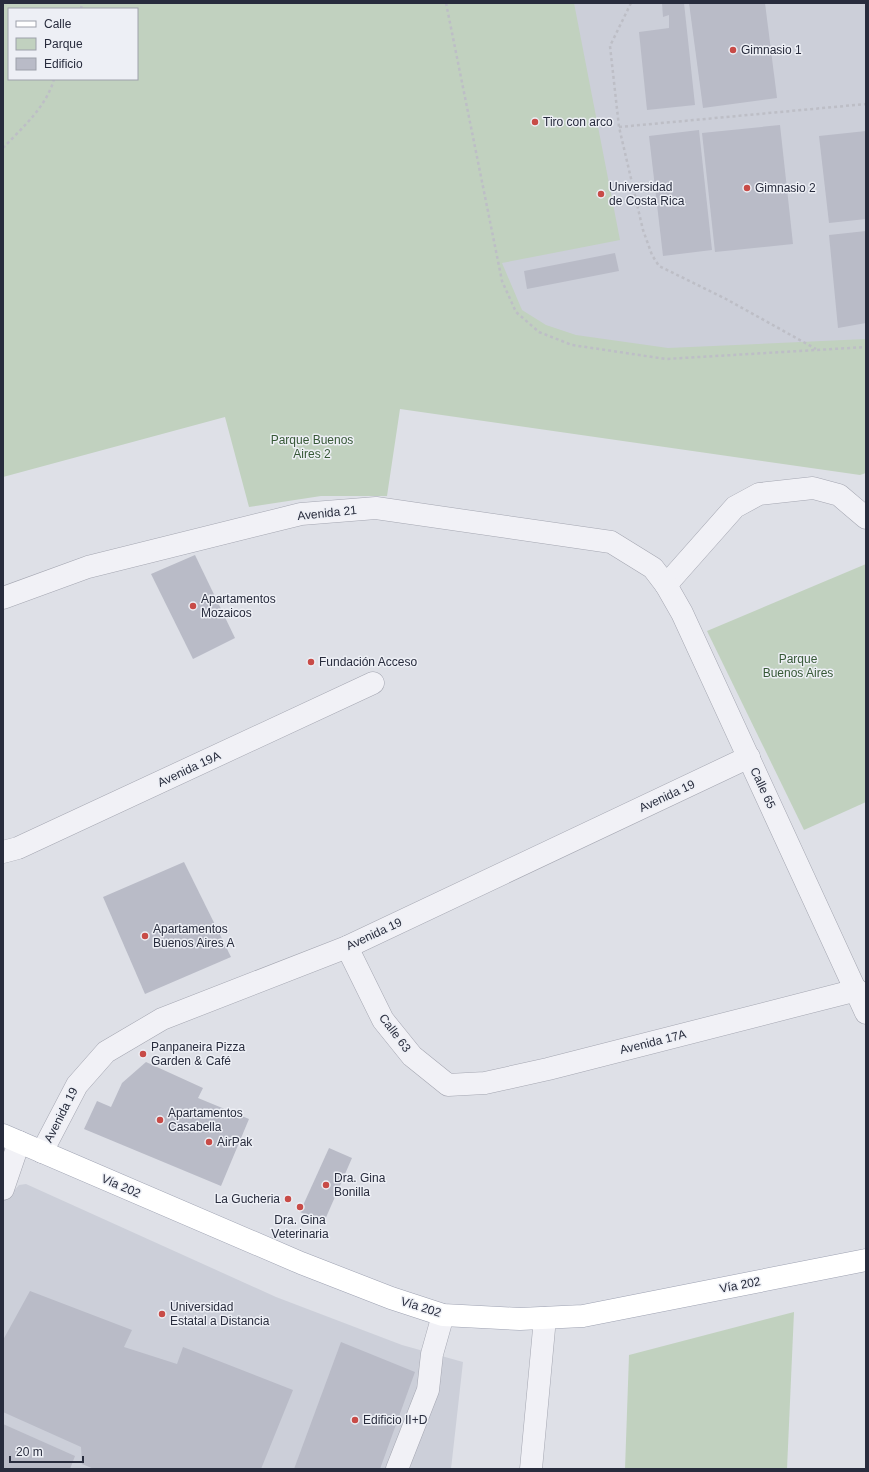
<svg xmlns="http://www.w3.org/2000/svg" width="869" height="1472" viewBox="0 0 869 1472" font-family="Helvetica,sans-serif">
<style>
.built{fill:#cccfd9}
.green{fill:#c1d1bf;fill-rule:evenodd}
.building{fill:#b9bbc7}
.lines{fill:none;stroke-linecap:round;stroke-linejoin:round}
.minor-casing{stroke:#a4a6b1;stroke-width:23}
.major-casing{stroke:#9ea2b2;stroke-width:23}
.path{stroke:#bdbec6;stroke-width:2.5;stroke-dasharray:3 3;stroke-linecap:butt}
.minor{stroke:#f1f1f6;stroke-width:22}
.major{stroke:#fff;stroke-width:22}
.poi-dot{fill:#c84b47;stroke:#edeff5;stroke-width:1.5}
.labels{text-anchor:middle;stroke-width:3;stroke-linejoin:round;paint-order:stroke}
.poi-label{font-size:12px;fill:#282c3d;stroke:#edeff5;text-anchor:start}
.park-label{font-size:12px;fill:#365836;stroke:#edeff5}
.street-label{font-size:12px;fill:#282c3d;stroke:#edeff5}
</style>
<rect width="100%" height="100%" fill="#dee0e7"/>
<!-- built -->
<g class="built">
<polygon points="301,3 866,3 866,446 370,385"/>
<polygon points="26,1184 276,1297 402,1345 463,1362 451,1469 3,1469 3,1189 12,1193 19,1185"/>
</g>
<!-- green -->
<g class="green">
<path d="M 3,3 L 574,3 L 620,240 L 502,263 L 522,310 L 546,325 L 576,335 L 668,348 L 866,339 L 866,473 L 860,475 L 400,409 L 387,496 L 321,496 L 249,507 L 225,417 L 3,477 ZM 9,9 L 137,9 L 137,79 L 9,79 Z"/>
<polygon points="866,564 866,802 804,830 707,631"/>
<polygon points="794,1312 787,1469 625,1469 629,1355"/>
</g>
<!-- building -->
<g class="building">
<polygon points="662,3 684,3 695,105 647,110 639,32 669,28 669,15 663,17"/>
<polygon points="689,3 765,3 777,98 703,108"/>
<polygon points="780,125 793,244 715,252 702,133"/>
<polygon points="699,130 712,250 663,256 649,136"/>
<polygon points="866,131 866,219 829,223 819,136"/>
<polygon points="866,231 866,323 838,328 829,235"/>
<polygon points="615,253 619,271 527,289 524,271"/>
<polygon points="195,555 235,638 193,659 151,574"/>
<polygon points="184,862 231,957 145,994 103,897"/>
<polygon points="146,1062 203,1088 198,1098 249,1119 221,1186 84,1129 97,1101 111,1107 122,1083"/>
<polygon points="329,1148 352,1158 324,1222 300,1212"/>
<polygon points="30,1291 132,1330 124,1347 177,1364 183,1347 293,1390 261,1469 94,1469 82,1464 81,1447 3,1412 3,1340"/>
<polygon points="341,1342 415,1372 380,1469 294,1469"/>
<polygon points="3,1424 75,1456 70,1469 3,1469"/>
</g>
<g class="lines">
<!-- minor casing -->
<g class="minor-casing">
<g id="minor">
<polyline points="666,585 735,507 759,494 813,488 839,495 866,518"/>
<polyline points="3,598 88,567 301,514 376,508 611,542 653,568 666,585 682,613 866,1013"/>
<polyline points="3,852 18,848 373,683"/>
<polyline points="347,947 383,1020 412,1056 448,1085 485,1083 548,1069 857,990"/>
<polyline points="42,1152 77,1085 106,1052 162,1019 347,947 749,757"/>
<polyline points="3,1189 19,1142"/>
<polyline points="397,1469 428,1390 432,1354 443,1315"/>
<polyline points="531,1469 545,1318"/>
</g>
</g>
<!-- major casing -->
<g class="major-casing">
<polyline id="major" points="3,1135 301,1263 391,1298 443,1315 520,1319 583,1316 866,1260"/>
</g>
<!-- path -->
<g class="path">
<polyline points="446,3 502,281 516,312 539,332 572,345 666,359 866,347"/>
<polyline points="631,3 610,46 619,127 643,230 652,255 659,266 726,299 816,349"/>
<polyline points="81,9 82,3"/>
<polyline points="619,127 866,104"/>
<path d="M 3,148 C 22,128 47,106 54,79"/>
</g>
<!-- minor -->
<use href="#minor" class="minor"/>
<!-- major -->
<use href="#major" class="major"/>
</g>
<!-- markers -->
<g class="poi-dot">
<circle cx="733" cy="50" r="4"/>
<circle cx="535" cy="122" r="4"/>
<circle cx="747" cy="188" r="4"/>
<circle cx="601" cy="194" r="4"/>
<circle cx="193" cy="606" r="4"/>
<circle cx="311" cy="662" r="4"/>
<circle cx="145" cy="936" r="4"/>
<circle cx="143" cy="1054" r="4"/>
<circle cx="160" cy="1120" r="4"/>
<circle cx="209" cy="1142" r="4"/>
<circle cx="326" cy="1185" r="4"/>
<circle cx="288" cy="1199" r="4"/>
<circle cx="300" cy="1207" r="4"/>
<circle cx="162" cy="1314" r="4"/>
<circle cx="355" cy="1420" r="4"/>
</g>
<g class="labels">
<!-- poi labels -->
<g class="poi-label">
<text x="741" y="54">Gimnasio 1</text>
<text x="543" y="126">Tiro con arco</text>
<text x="609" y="191">Universidad<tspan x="609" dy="14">de Costa Rica</tspan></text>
<text x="755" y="192">Gimnasio 2</text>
<text x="201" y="603">Apartamentos<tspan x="201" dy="14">Mozaicos</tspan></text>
<text x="319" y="666">Fundación Acceso</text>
<text x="153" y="933">Apartamentos<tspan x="153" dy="14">Buenos Aires A</tspan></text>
<text x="151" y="1051">Panpaneira Pizza<tspan x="151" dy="14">Garden &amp; Café</tspan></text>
<text x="168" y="1117">Apartamentos<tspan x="168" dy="14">Casabella</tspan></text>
<text x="217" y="1146">AirPak</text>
<text x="334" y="1182">Dra. Gina<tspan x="334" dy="14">Bonilla</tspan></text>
<text x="280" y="1203" text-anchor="end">La Gucheria</text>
<text x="300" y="1224" text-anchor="middle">Dra. Gina<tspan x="300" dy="14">Veterinaria</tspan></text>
<text x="170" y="1311">Universidad<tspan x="170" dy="14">Estatal a Distancia</tspan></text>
<text x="363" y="1424">Edificio II+D</text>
</g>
<!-- park labels -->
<g class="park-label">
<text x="312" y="444">Parque Buenos<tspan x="312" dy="14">Aires 2</tspan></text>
<text x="798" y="663">Parque<tspan x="798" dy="14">Buenos Aires</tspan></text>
</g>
<!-- street labels -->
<g class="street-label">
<text transform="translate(327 513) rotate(-6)" y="4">Avenida 21</text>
<text transform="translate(189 769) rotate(-25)" y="4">Avenida 19A</text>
<text transform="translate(763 788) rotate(65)" y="4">Calle 65</text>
<text transform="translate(667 796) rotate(-25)" y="4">Avenida 19</text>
<text transform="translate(374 934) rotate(-25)" y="4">Avenida 19</text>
<text transform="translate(395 1033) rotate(53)" y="4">Calle 63</text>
<text transform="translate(653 1042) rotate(-14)" y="4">Avenida 17A</text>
<text transform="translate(61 1115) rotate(-63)" y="4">Avenida 19</text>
<text transform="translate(121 1186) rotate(23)" y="4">Vía 202</text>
<text transform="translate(740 1285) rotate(-11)" y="4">Vía 202</text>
<text transform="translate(421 1307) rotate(17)" y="4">Vía 202</text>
</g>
</g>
<!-- border -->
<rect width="869" height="1472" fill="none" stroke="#282c3d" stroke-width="8"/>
<!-- legend -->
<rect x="8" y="8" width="130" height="72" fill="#edeff5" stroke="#9ea1ab"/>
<rect x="16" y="21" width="20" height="6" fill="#ffffff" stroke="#9ea1ab"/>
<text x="44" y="28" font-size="12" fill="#282c3d">Calle</text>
<rect x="16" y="38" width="20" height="12" fill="#c1d1bf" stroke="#9ea1ab"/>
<text x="44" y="48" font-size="12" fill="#282c3d">Parque</text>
<rect x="16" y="58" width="20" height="12" fill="#b9bbc7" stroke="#9ea1ab"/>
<text x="44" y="68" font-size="12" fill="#282c3d">Edificio</text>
<!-- scale -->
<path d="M10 1456v6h73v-6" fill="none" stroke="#282c3d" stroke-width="2"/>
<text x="16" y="1456" font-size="12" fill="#282c3d" stroke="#edeff5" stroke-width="3" paint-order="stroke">20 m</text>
</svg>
